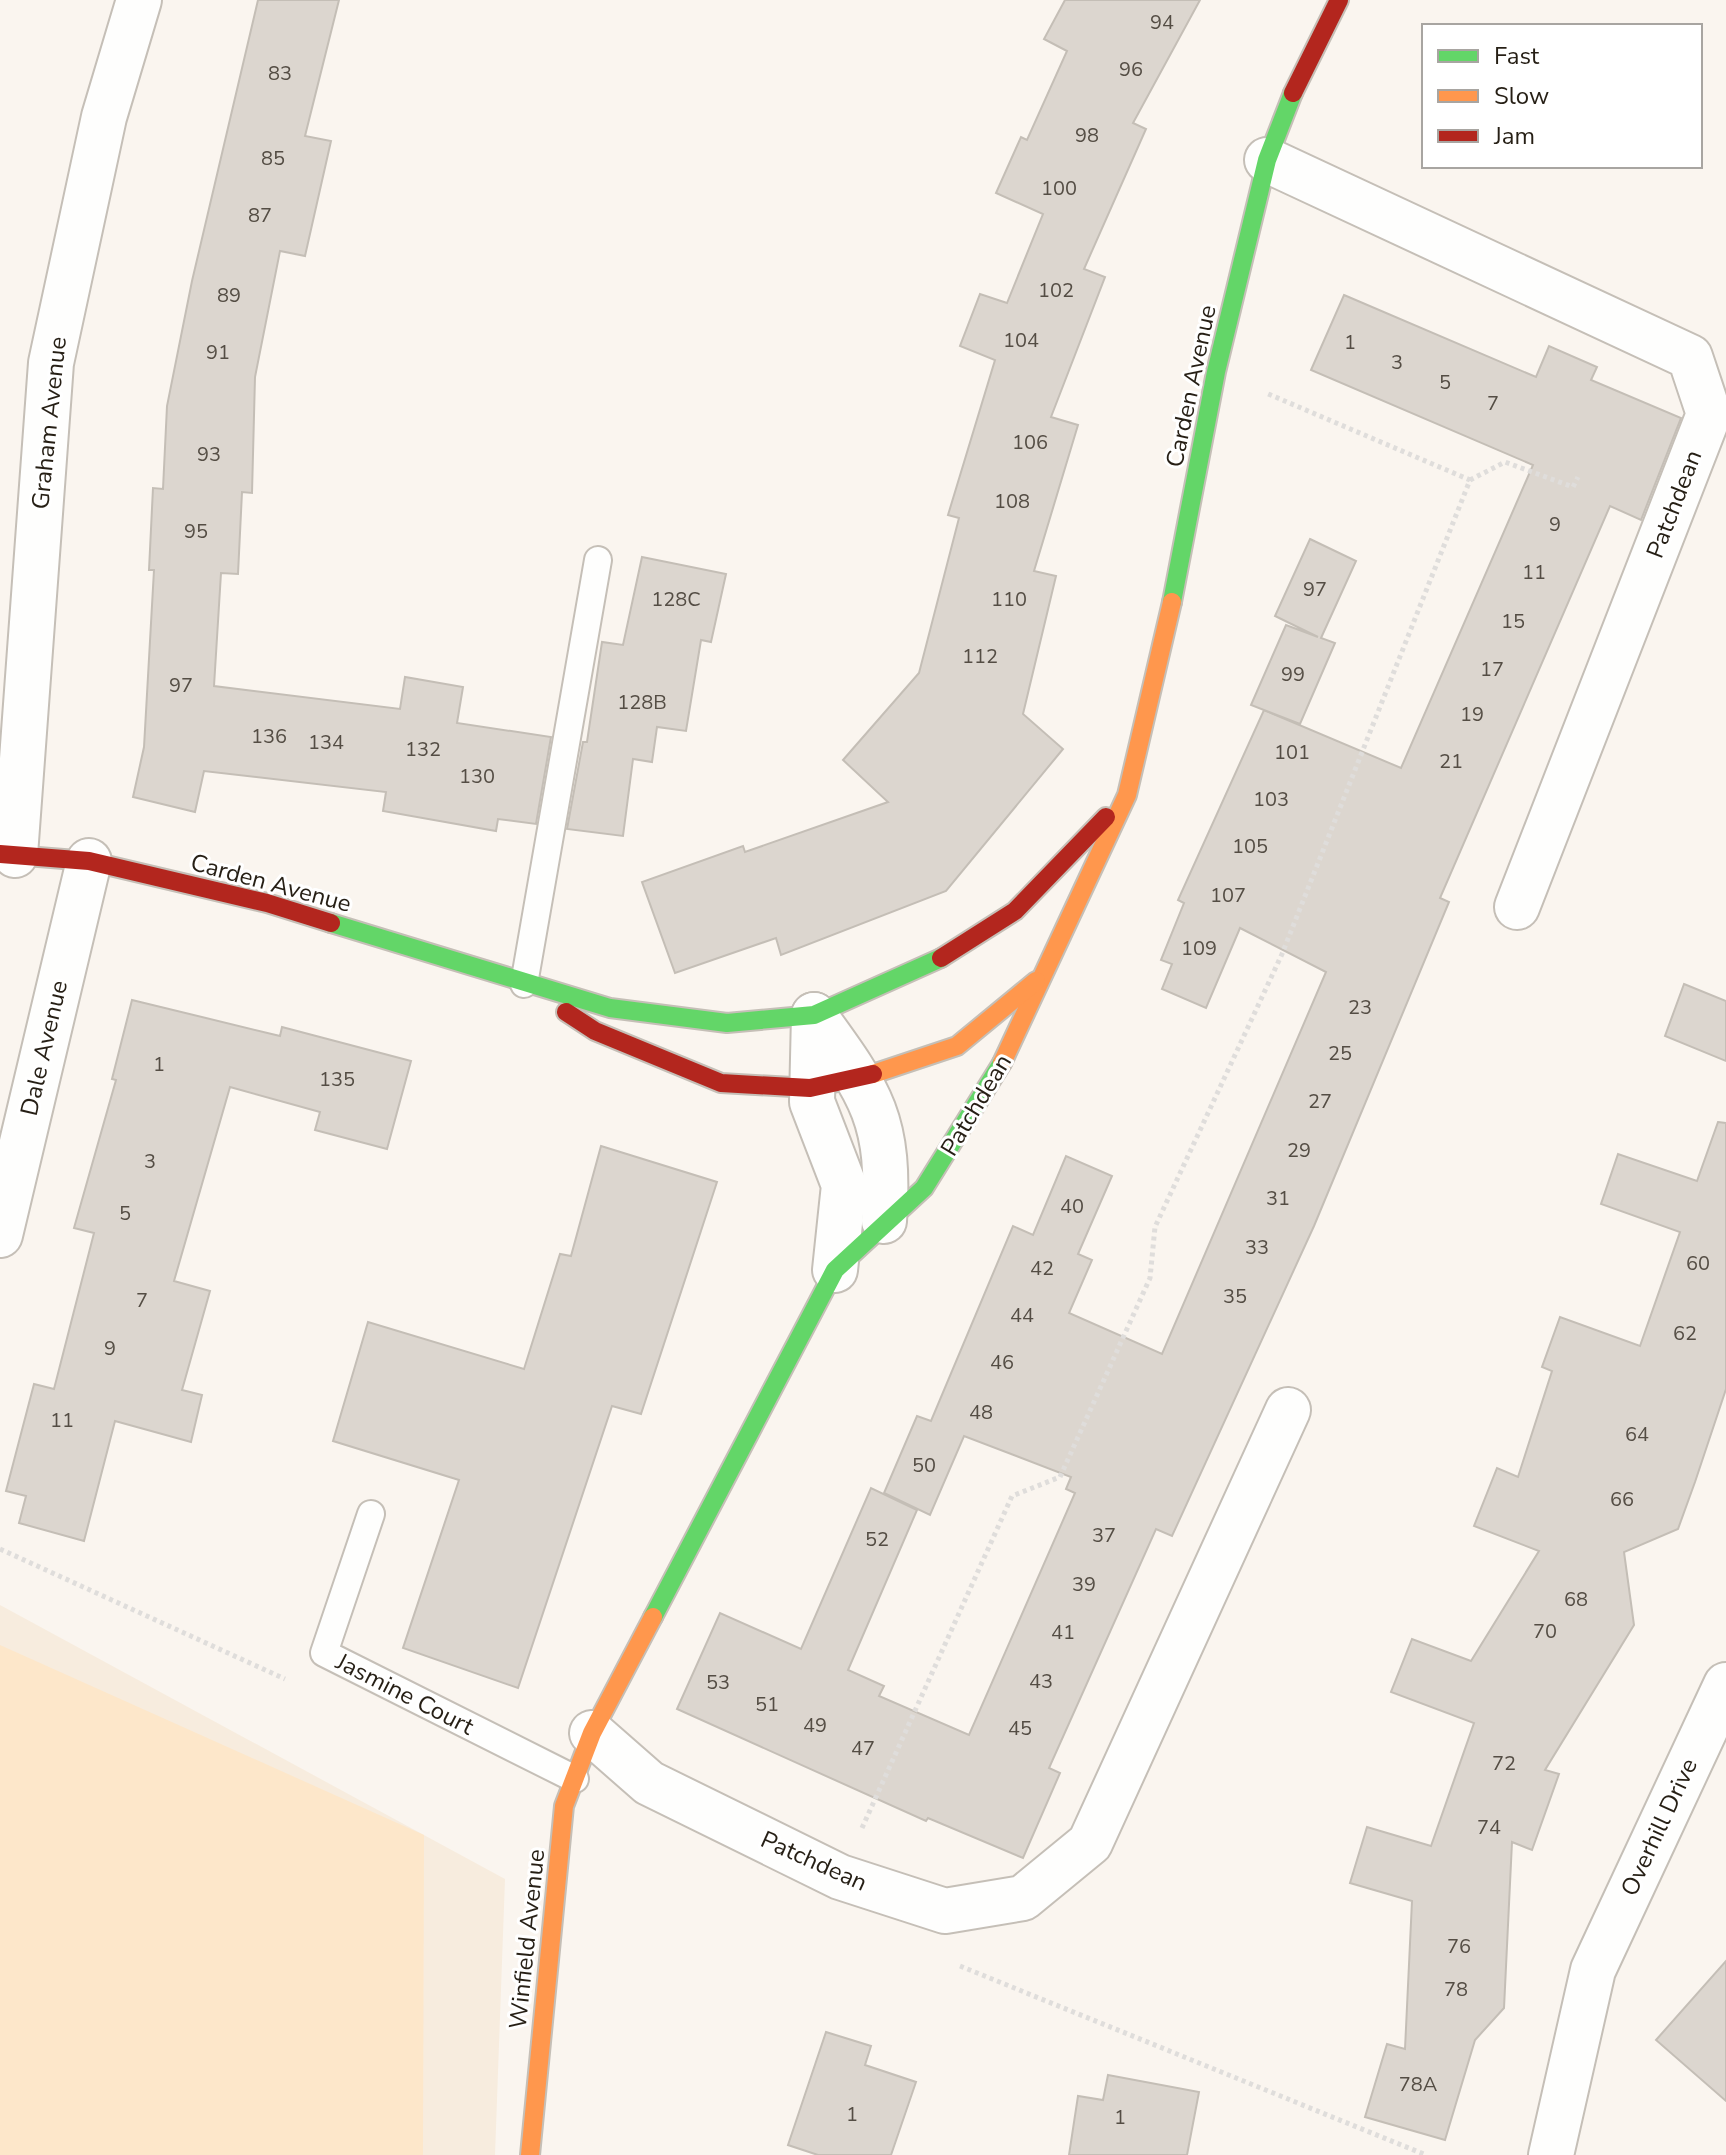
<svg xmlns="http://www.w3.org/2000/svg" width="1726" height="2155" viewBox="0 0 1726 2155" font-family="'Nunito Sans',sans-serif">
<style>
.built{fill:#f7ecde}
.green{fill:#fde7ca}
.building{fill:#dcd6cf;stroke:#c4beb6;stroke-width:2}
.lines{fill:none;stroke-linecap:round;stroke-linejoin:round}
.lane-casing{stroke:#c5bfb7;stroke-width:30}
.street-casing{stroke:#c5bfb7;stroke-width:48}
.fast-casing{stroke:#c5bfb7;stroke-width:22}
.slow-casing{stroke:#c5bfb7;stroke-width:22}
.jam-casing{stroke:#c5bfb7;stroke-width:22}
.path{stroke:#dfdddb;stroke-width:5;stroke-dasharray:4 4;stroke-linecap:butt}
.lane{stroke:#fefefd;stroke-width:26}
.street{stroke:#fefefd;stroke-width:44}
.fast{stroke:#63d668;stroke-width:18}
.slow{stroke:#ff974d;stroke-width:18}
.jam{stroke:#b3261e;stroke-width:18}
.labels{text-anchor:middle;stroke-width:6;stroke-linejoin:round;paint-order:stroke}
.number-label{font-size:20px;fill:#544d44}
.street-label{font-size:24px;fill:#261f15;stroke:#fff}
</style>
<rect width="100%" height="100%" fill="#faf5ef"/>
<!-- built -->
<polygon class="built" points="0,1605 505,1879 495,2155 0,2155"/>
<!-- green -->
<polygon class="green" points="0,1645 424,1835 423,2155 0,2155"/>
<!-- building -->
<g class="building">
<polygon points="258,0 339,0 305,136 331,141 305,256 280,251 255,377 252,493 242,492 238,574 221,573 214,686 400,709 405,677 463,687 457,723 551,737 536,824 498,819 496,831 383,811 386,792 204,771 195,812 133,797 144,747 154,570 149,570 153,488 163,489 167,406 192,281"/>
<polygon points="1065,0 1200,0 1133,123 1146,129 1084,269 1105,277 1051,417 1078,425 1034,571 1056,576 1023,714 1063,749 946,891 781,955 776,938 675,973 642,882 743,846 745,852 888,802 843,760 919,673 959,518 948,515 995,360 960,346 980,294 1007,303 1043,214 996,193 1021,137 1027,140 1067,51 1044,39"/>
<polygon points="1344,295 1536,377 1549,346 1597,367 1591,380 1681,418 1641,520 1610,506 1440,898 1449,902 1314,1226 1172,1536 1156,1529 1049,1768 1060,1773 1023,1858 928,1818 926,1821 677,1709 720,1613 801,1649 871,1488 917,1510 848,1670 884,1686 879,1696 969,1735 1075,1493 1066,1489 1071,1477 964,1436 930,1515 884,1493 917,1416 931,1421 1013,1226 1033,1235 1066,1156 1112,1176 1078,1254 1092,1260 1069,1313 1162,1354 1326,972 1240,928 1206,1008 1162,989 1172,964 1161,960 1184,903 1178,900 1264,710 1401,768 1533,465 1311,370"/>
<polygon points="1310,539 1356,561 1321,638 1335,643 1300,724 1251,705 1286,625 1318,637 1275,616"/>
<polygon points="642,557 726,574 711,642 701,640 686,731 657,727 652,762 633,759 623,836 567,829 583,742 587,742 602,642 623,645"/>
<polygon points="1684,984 1726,1001 1726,1061 1665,1036"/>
<polygon points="132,1000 280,1036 282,1027 411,1061 387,1149 315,1130 320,1112 230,1087 174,1281 210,1291 182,1390 202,1395 191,1442 115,1421 84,1541 19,1523 26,1496 6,1491 34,1384 54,1389 94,1233 74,1228 116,1080 112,1079"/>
<polygon points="1718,1122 1726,1123 1726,1389 1695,1482 1678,1529 1624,1552 1634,1625 1545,1770 1559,1774 1532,1850 1512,1842 1504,2008 1475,2040 1445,2140 1365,2117 1387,2044 1405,2049 1412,1901 1350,1883 1367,1827 1431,1846 1474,1723 1391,1692 1412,1639 1471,1661 1539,1551 1474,1526 1497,1468 1518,1477 1552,1371 1542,1367 1560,1317 1640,1346 1680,1232 1601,1204 1618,1154 1697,1181"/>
<polygon points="601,1146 717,1182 641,1414 612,1406 518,1688 403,1648 459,1480 333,1441 368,1322 524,1369 560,1254 571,1256"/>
<polygon points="1726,1961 1726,2101 1656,2040"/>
<polygon points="826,2032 871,2046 865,2065 916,2082 891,2155 818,2155 788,2145"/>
<polygon points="1108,2075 1199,2092 1187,2155 1069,2155 1078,2096 1103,2100"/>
</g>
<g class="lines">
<!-- lane casing -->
<g class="lane-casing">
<g id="lane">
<polyline points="524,984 598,560"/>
<polyline points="371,1514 324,1653 575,1779"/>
</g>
</g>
<!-- street casing -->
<g class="street-casing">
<g id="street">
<polyline points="1267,160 1690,357 1709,414 1517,907"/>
<polyline points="15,855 51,363 104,117 139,0"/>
<polyline points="814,1015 812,1102 844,1185 835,1270"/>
<path d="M 814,1015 C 872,1094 891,1121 884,1221"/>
<polyline points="0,1235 89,861"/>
<polyline points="592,1733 649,1783 840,1877 945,1911 1023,1898 1090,1843 1288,1410"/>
<polyline points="1551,2155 1593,1970 1726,1685"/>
</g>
</g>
<!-- fast casing -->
<g class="fast-casing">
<g id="fast">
<polyline points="1172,602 1216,372 1267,160 1293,93"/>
<polyline points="331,923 610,1008 727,1023 814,1015 941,958"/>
<polyline points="653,1617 835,1270 924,1188 1002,1063"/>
</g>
</g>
<!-- slow casing -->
<g class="slow-casing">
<g id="slow">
<polyline points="1002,1063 1127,795 1172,602"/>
<polyline points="873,1074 957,1046 1036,981"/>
<polyline points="530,2155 564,1806 592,1733 653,1617"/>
</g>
</g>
<!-- jam casing -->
<g class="jam-casing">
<g id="jam">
<polyline points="1293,93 1339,0"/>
<polyline points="0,854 89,861 267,903 331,923"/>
<polyline points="941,958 1015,911 1106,817"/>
<polyline points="566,1012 595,1031 721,1083 810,1088 873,1074"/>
</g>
</g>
<!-- path -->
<g class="path">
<polyline points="1470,480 1505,462 1573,487 1578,477"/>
<polyline points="0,1549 285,1679"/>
<polyline points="862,1828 1012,1496 1060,1477 1150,1278 1155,1227 1282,954 1470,480 1266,393"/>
<polyline points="960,1966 1426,2155"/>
</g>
<!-- lane -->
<use href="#lane" class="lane"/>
<!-- street -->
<use href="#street" class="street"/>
<!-- fast -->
<use href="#fast" class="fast"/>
<!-- slow -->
<use href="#slow" class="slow"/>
<!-- jam -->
<use href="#jam" class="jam"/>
</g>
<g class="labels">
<!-- number labels -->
<g class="number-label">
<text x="1162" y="29">94</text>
<text x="1131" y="76">96</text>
<text x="280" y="80">83</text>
<text x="1087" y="142">98</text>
<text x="273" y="165">85</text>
<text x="1059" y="195">100</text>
<text x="260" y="222">87</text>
<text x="1056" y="297">102</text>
<text x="229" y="302">89</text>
<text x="1021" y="347">104</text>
<text x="1350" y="349">1</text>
<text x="218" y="359">91</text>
<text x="1397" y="369">3</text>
<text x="1445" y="389">5</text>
<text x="1493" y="410">7</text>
<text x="1030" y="449">106</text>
<text x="209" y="461">93</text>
<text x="1012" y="508">108</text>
<text x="1555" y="531">9</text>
<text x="196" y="538">95</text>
<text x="1534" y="579">11</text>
<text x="1315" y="596">97</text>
<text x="676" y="606">128C</text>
<text x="1009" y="606">110</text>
<text x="1513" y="628">15</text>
<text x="980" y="663">112</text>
<text x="1492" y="676">17</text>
<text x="1293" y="681">99</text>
<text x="181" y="692">97</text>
<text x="642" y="709">128B</text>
<text x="1472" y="721">19</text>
<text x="269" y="743">136</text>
<text x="326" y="749">134</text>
<text x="423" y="756">132</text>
<text x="1292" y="759">101</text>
<text x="1451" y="768">21</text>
<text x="477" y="783">130</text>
<text x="1271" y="806">103</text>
<text x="1250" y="853">105</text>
<text x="1228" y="902">107</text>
<text x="1199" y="955">109</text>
<text x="1360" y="1014">23</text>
<text x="1340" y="1060">25</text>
<text x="159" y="1071">1</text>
<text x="337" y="1086">135</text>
<text x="1320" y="1108">27</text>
<text x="1299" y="1157">29</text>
<text x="150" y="1168">3</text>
<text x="1278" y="1205">31</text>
<text x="1072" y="1213">40</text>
<text x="125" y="1220">5</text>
<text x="1257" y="1254">33</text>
<text x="1698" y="1270">60</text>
<text x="1042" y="1275">42</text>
<text x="1235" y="1303">35</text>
<text x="142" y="1307">7</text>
<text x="1022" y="1322">44</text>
<text x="1685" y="1340">62</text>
<text x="110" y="1355">9</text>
<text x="1002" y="1369">46</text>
<text x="981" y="1419">48</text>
<text x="62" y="1427">11</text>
<text x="1637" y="1441">64</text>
<text x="924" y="1472">50</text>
<text x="1622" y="1506">66</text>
<text x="1104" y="1542">37</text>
<text x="877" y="1546">52</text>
<text x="1084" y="1591">39</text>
<text x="1576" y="1606">68</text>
<text x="1545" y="1638">70</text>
<text x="1063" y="1639">41</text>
<text x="1041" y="1688">43</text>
<text x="718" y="1689">53</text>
<text x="767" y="1711">51</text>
<text x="815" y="1732">49</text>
<text x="1020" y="1735">45</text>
<text x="863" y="1755">47</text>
<text x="1504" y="1770">72</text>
<text x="1489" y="1834">74</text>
<text x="1459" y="1953">76</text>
<text x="1456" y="1996">78</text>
<text x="1418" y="2091">78A</text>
<text x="852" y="2121">1</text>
<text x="1120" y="2124">1</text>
</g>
<!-- street labels -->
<g class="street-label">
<text transform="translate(1191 386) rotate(-78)" y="8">Carden Avenue</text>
<text transform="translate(49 423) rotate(-84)" y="8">Graham Avenue</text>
<text transform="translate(1674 504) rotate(-69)" y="8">Patchdean</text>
<text transform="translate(271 883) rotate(15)" y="8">Carden Avenue</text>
<text transform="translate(44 1048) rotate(-77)" y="8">Dale Avenue</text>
<text transform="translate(976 1105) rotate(-59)" y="8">Patchdean</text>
<text transform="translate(405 1694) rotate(27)" y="8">Jasmine Court</text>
<text transform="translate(1659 1827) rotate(-65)" y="8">Overhill Drive</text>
<text transform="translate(814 1861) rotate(24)" y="8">Patchdean</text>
<text transform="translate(527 1939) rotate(-84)" y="8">Winfield Avenue</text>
</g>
</g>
<!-- legend -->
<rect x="1422" y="24" width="280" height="144" fill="#ffffff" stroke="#a8a5a1" stroke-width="2"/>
<rect x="1438" y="50" width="40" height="12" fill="#63d668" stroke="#a8a5a1" stroke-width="2"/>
<text x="1494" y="64" font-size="24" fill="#261f15">Fast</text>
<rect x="1438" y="90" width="40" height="12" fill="#ff974d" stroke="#a8a5a1" stroke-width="2"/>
<text x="1494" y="104" font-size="24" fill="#261f15">Slow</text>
<rect x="1438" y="130" width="40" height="12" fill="#b3261e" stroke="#a8a5a1" stroke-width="2"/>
<text x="1494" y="144" font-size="24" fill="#261f15">Jam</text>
</svg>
